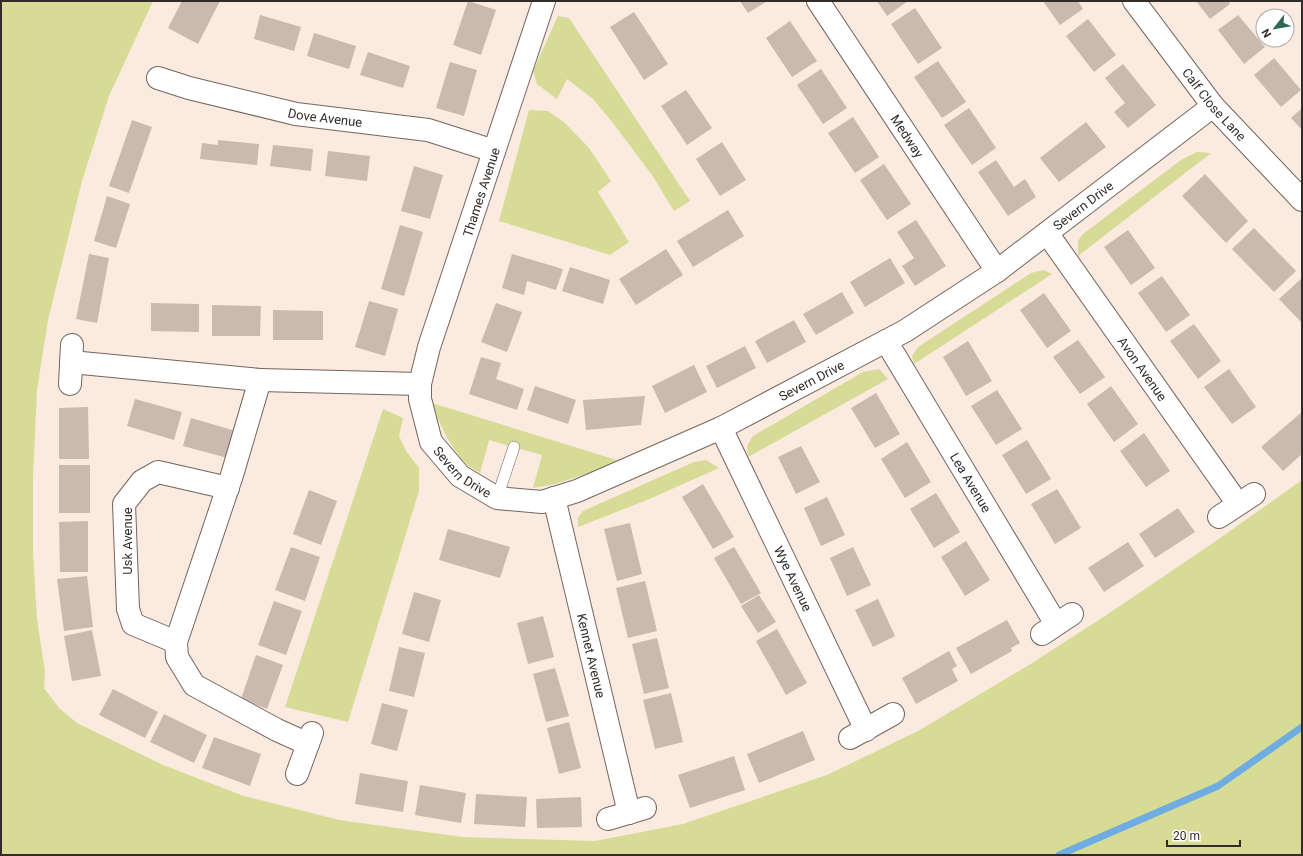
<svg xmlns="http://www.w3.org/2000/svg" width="1303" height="856" viewBox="0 0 1303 856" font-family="Roboto,sans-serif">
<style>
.green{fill:#d6dc95}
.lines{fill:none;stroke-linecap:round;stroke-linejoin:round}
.stream{stroke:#6face2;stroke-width:7}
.building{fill:#c9b9af}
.lane-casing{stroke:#74665d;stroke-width:12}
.street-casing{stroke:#74665d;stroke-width:24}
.secondary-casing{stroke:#74665d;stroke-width:24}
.lane{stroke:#fff;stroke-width:11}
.street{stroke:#fff;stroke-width:22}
.secondary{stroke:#fff;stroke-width:22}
.labels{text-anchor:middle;stroke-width:3;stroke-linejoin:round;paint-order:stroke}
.street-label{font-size:13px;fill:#322c28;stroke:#fff}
</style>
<rect width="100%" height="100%" fill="#faeadf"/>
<!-- green -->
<g class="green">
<polygon points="1,1 153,1 109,96 82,181 48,320 37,390 33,477 33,552 37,619 45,672 44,688 59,708 77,723 163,765 244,796 339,820 462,837 595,841 683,824 827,775 918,731 1029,665 1108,614 1213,543 1302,480 1302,855 1,855"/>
<polygon points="558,16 569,18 690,201 674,211 652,175 613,123 593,99 567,79 557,99 537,84 533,71"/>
<polygon points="529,110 548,111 565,123 589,148 611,181 598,192 629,242 610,255 499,221"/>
<polygon points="1197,152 1211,153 1078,256 1078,241 1083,234 1181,160"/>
<polygon points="1044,270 1052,274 914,364 912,356 918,347 1031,273"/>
<polygon points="879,369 888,379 748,457 747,446 753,436 863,372"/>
<path d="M 432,403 L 623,462 L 555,484 L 533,488 L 542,455 L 489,440 L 480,473 C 475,470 470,467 466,464 C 451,448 439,424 432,403 Z"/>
<polygon points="383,409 403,418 399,436 406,451 419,468 419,491 348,722 285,707"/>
<polygon points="706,460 719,468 647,500 578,527 578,518 583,511 694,462"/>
</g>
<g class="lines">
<!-- stream -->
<polyline class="stream" points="1059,855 1218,786 1302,727"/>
</g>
<!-- building -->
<g class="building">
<polygon points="182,1 220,1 198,44 168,28"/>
<polygon points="468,1 496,10 481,55 453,45"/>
<polygon points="740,1 767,1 748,13"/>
<polygon points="877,1 908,1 887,16"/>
<polygon points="1043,1 1078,1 1083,9 1060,25"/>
<polygon points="1196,1 1228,1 1230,4 1210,19"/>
<polygon points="915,8 942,48 918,64 891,24"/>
<polygon points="634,12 668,64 644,80 610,27"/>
<polygon points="260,15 301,27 294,51 254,39"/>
<polygon points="1238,15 1265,47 1244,64 1218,30"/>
<polygon points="1088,19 1116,55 1094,72 1066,36"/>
<polygon points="790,21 817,61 792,77 766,38"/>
<polygon points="314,33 356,46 349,69 307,56"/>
<polygon points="368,52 410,66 403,88 360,75"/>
<polygon points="1274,58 1301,90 1281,107 1254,75"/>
<polygon points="938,61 966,102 942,118 914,77"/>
<polygon points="450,62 477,70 464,116 436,108"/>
<polygon points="1123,64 1156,105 1128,128 1114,112 1125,103 1105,78"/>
<polygon points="821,69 847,108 823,124 797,85"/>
<polygon points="686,90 712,128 687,145 661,106"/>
<polygon points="969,108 996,148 972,165 944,125"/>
<polygon points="1302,108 1302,130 1291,118"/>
<polygon points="853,117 879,157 855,173 828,133"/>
<polygon points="132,120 152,127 129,193 109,186"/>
<polygon points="1086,122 1106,147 1059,182 1040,158"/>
<polygon points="218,140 259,144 257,165 200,159 202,143 218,145"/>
<polygon points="722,142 746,180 720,196 696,159"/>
<polygon points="273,145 313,149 311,171 270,166"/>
<polygon points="328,151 370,156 367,181 325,176"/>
<polygon points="996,160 1014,187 1025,179 1036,197 1008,216 978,172"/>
<polygon points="884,164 911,204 887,220 860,180"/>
<polygon points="414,166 443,175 430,219 401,211"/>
<polygon points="1205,174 1248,221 1226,243 1182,196"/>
<polygon points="107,196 130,204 116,248 94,241"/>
<polygon points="728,210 744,236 693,267 677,241"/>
<polygon points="916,220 946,266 915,286 902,266 914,258 897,232"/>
<polygon points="400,225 423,232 404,296 381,289"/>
<polygon points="1254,228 1296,271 1274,292 1232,249"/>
<polygon points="1128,230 1155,268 1131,285 1104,247"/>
<polygon points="666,249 683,275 636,305 619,279"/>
<polygon points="89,254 109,258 97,323 76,319"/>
<polygon points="512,254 563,269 556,290 527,281 524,295 502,288"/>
<polygon points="890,258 905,283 865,307 850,282"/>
<polygon points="570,267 610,280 603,304 562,291"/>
<polygon points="1162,276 1190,315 1166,332 1138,293"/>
<polygon points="1302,278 1302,323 1279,299"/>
<polygon points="842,292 854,313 816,335 803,314"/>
<polygon points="1044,293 1071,331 1047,348 1020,310"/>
<polygon points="369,301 398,309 385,356 355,347"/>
<polygon points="151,303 199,304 199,332 151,331"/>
<polygon points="496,303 522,312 507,352 481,342"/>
<polygon points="212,305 261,306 260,336 212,336"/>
<polygon points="273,310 323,311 323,340 273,340"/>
<polygon points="794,320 806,342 767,363 755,341"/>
<polygon points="1194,324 1221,361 1198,379 1170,341"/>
<polygon points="1078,340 1105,377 1080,394 1053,357"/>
<polygon points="968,341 992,381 966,396 943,357"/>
<polygon points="745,346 756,368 717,388 706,366"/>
<polygon points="481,357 501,363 496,379 524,389 517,410 469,394"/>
<polygon points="694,365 707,392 665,413 652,386"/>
<polygon points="1229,369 1256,407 1232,424 1204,387"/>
<polygon points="535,386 576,400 568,424 527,410"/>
<polygon points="1111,386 1138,424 1114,442 1087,404"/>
<polygon points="997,390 1022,429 996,445 971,406"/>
<polygon points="876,393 900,434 875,448 851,408"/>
<polygon points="645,396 641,425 586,430 583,400"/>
<polygon points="135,399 182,412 174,440 127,426"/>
<polygon points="88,407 89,459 59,459 59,408"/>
<polygon points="1302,412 1302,454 1283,471 1261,447"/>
<polygon points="191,418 239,432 231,459 183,446"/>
<polygon points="1144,433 1170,471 1146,487 1120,451"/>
<polygon points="1027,440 1051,479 1026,494 1002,455"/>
<polygon points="907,442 931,482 905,498 881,459"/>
<polygon points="801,446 820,482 796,494 778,457"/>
<rect x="59" y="465" width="31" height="48"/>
<polygon points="703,484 734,537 713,549 682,497"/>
<polygon points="1057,489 1081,528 1055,544 1031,504"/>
<polygon points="309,490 337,501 321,545 293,534"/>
<polygon points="936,493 960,532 934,548 910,509"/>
<polygon points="827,497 845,535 821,546 804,508"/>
<polygon points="1178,508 1195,532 1155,558 1139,534"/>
<polygon points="88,521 88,572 60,572 59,522"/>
<polygon points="630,523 642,574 617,581 604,529"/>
<polygon points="448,529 510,547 500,578 439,560"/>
<polygon points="966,541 990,580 965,596 941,557"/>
<polygon points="1128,542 1144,566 1104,592 1088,568"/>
<polygon points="291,547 320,557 305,601 275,590"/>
<polygon points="734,547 761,593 741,604 714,558"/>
<polygon points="853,547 871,585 847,596 830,558"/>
<polygon points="87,576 93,627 64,631 57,579"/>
<polygon points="645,581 657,631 628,638 616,588"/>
<polygon points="414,592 441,600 429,642 402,634"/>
<polygon points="759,595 776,622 758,633 741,606"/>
<polygon points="878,599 895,636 873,647 855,610"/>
<polygon points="274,601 302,611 286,655 258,645"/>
<polygon points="543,616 554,657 528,664 517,623"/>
<polygon points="1007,620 1020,643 1011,648 1012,651 971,674 956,648"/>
<polygon points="777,629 807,683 786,695 756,641"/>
<polygon points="92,630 101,676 72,681 64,636"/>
<polygon points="657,638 669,688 644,694 632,644"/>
<polygon points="399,647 425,653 414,697 389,691"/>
<polygon points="949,651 957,666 952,669 958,681 916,704 902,678"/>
<polygon points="256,655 283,665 267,709 241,699"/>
<polygon points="555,668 569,716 546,722 533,674"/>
<polygon points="113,689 158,712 145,738 99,715"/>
<polygon points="671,693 683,742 655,749 643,700"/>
<polygon points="382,703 408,710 397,751 371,744"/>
<polygon points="164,714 207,735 194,763 150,742"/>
<polygon points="569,722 581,768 559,774 547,728"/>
<polygon points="803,731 815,760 759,783 747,754"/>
<polygon points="214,737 261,754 250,786 202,768"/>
<polygon points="734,756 745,790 690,808 678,775"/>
<polygon points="360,773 408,781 403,812 355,804"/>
<polygon points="420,785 466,793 461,823 415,815"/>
<polygon points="476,794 527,797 525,827 474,824"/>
<polygon points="581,797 582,827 537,828 536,799"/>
</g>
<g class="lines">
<!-- lane casing -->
<g class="lane-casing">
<polyline id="lane" points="497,498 514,447"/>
</g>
<!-- street casing -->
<g class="street-casing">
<g id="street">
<path id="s1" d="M 544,1 L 429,347 L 420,384 L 420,399 L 431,442 L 460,476 L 497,498 L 542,502 L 577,491 L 721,428 L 905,331 L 997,271 L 1213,106"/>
<path id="s2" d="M 818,1 L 997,271"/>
<path id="s3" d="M 158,78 L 189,88 L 296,114 L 428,130 L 494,151"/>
<path id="s4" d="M 1047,233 L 1238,504"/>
<path id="s5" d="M 886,341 L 1056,624"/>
<polyline points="71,362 260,380"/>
<polyline points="70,384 72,345"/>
<path id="s6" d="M 721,428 L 866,730"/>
<path id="s7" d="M 554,498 L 629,813"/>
<polyline points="1219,517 1254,494"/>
<polyline points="1042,634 1072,614"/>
<polyline points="176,642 133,624 128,609 124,504 142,481 158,472 228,488"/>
<polyline points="850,738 893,714"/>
<polyline points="308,744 277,730 194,685 177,657 176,642 232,475 260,380 420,384"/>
<polyline points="297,774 312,733"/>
<polyline points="608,819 645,808"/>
</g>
</g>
<!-- secondary casing -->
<g class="secondary-casing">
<g id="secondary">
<path id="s8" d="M 1134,1 L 1213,106 L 1302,200"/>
</g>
</g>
<!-- lane -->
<use href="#lane" class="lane"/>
<!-- street -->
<use href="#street" class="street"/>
<!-- secondary -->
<use href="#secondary" class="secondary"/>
</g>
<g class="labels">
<!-- street labels -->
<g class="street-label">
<text dy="5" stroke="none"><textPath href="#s8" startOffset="131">Calf Close Lane</textPath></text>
<text dy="5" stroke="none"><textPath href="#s3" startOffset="172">Dove Avenue</textPath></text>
<text dy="5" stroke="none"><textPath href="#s2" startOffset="162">Medway</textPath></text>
<text transform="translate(481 192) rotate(-72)" y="5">Thames Avenue</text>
<text dy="5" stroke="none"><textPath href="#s1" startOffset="1215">Severn Drive</textPath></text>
<text dy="5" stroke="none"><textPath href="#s4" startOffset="166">Avon Avenue</textPath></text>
<text dy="5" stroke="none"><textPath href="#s1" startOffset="891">Severn Drive</textPath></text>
<text dy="5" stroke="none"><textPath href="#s1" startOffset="506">Severn Drive</textPath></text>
<text dy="5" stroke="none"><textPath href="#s5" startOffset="165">Lea Avenue</textPath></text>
<text transform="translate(127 541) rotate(-90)" y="5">Usk Avenue</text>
<text dy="5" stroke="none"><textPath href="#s6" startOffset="167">Wye Avenue</textPath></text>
<text dy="5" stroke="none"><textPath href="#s7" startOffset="162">Kennet Avenue</textPath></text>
</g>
</g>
<!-- border -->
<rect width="1303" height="856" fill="none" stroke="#322c28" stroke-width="4"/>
<!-- north arrow -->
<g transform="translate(1275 28) rotate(239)"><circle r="19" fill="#ffffff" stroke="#adaba9"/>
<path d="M0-3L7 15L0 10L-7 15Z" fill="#2f6952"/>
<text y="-6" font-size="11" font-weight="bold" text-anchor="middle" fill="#322c28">N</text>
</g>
<!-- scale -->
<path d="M1167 840v6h73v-6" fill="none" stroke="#322c28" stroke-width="2"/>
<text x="1173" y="840" font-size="12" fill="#322c28" stroke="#ffffff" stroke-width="3" paint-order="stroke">20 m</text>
</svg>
